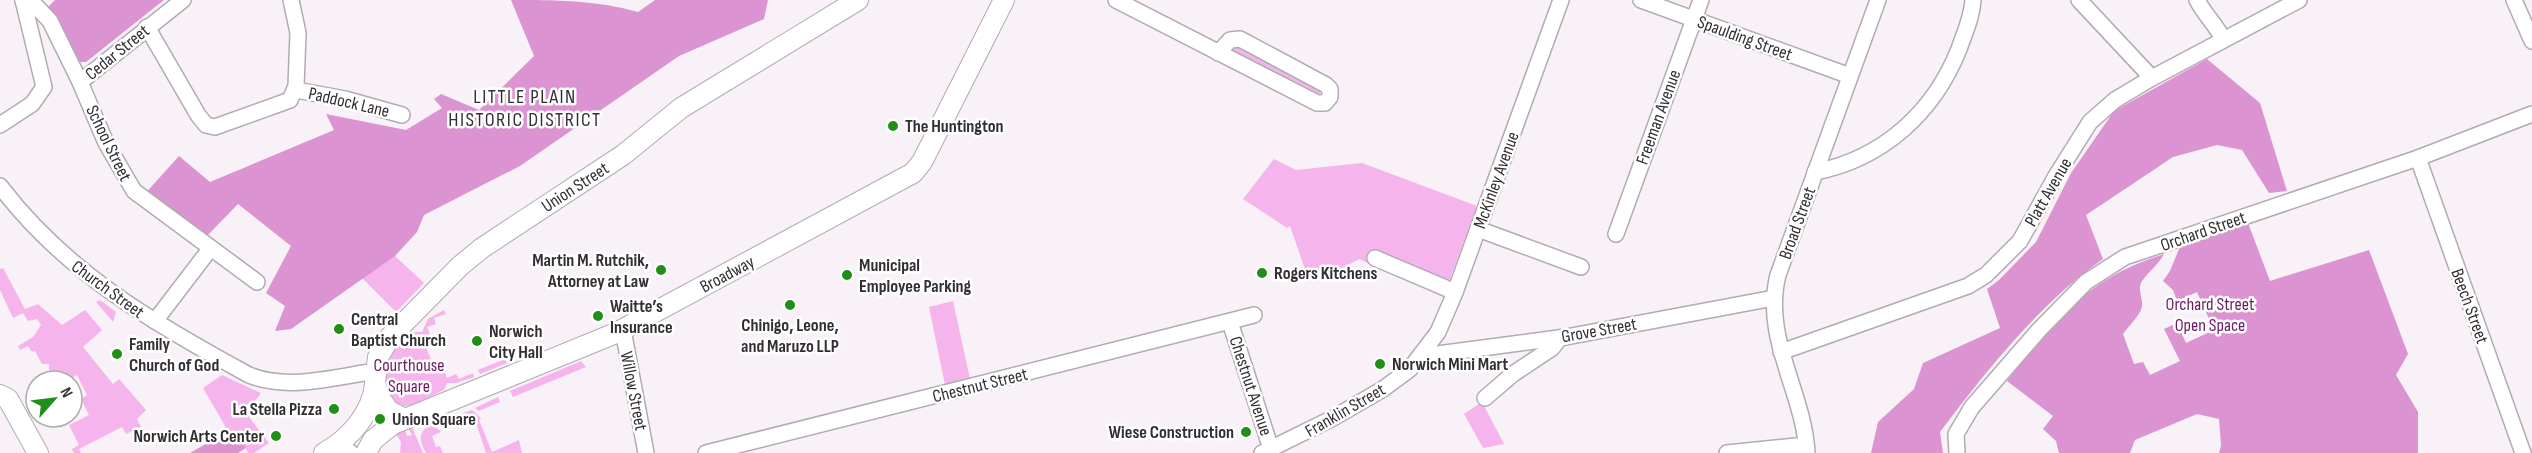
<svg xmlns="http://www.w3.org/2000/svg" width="2532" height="453" viewBox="0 0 2532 453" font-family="'Sofia Sans Condensed',sans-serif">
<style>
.green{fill:#f6b4ec}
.forest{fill:#db94d1}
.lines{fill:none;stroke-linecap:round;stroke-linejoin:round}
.minor-casing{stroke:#b2abb1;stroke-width:18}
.major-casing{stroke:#b2abb1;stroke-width:22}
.minor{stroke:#fff;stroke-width:15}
.major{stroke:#fff;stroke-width:20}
.poi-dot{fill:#208f17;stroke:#fff;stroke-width:2}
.labels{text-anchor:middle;stroke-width:5;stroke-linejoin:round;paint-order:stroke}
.street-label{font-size:18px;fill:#322f32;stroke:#fff}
.poi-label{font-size:18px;font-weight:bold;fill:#322f32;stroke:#fff;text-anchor:start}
.park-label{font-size:18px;fill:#6b1865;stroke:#fff}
.neighbourhood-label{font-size:20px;letter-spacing:1.5px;fill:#322f32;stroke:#fff}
</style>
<rect width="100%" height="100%" fill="#f8f1f7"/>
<!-- green -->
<g class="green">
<polygon points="1238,46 1317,86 1321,91 1320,94 1318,96 1233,53 1233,49"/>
<polygon points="1274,159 1296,170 1362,163 1477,206 1443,297 1359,259 1339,270 1309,281 1290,226 1287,228 1243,199"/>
<polygon points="326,169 395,256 424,283 396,312 363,279"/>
<polygon points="3,268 25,309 38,304 62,325 85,310 102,330 83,347 113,384 119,379 146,410 137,419 141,427 126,434 122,427 79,449 81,453 74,453 72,449 79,445 69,425 89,415 81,399 87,395 77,375 65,381 56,381 57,378 49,370 49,364 42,364 35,351 32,352 28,346 20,350 18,346 33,337 41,325 37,319 28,321 23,313 13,318 0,290 0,269"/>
<polygon points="100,300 116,312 113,322 96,302"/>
<polygon points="953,301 970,379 945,385 929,307"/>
<path d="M 444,310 L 446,314 L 434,318 L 436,324 L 427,327 L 431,337 L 426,339 L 428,344 L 425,345 C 428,352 430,358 433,365 L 436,364 L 438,370 L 443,368 L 447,378 L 456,374 L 459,379 L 473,373 L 474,377 L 456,383 L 447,383 L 444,390 C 433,395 417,405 405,406 C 372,408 383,328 422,332 L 428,319 Z"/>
<polygon points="505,359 507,363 480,374 478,370"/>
<polygon points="581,361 586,367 513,397 510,391"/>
<polygon points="222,375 261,393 246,413 269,443 254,453 248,453 239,434 228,431 203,388"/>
<polygon points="498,397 500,402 479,411 475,408"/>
<polygon points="1482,402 1504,444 1483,448 1464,414"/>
<polygon points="472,410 481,418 479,420 492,452 519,440 522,453 486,453 475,420 463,425 458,415"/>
<path d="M 434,425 L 441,432 L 432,436 L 436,447 L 440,446 L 443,453 L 426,453 C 419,440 417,429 434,425 Z"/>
<polygon points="412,427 423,453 400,453 401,442 396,434 405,429 407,436 412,435 408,428"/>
</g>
<!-- forest -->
<g class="forest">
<polygon points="55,0 164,0 86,62 80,62 48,7"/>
<path d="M 511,0 C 555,0 596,0 638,12 L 655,0 L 768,0 L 764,19 L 679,56 L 520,166 L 424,215 L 417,232 L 395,256 L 291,329 L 275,331 L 285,306 L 266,293 L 291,246 L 238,204 L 207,236 L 142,197 L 179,156 L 210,182 L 334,130 L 326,114 L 406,130 L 442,108 L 434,99 L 441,94 L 479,110 L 534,56 Z"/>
<path d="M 2207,59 L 2260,103 L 2287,191 L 2269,193 L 2242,150 L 2217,145 L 2173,157 L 2086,215 L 2103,259 C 2040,303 1986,371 1940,432 L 1943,453 L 1871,453 L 1878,422 L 1914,389 L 1923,363 L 2000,328 L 1987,289 L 1999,280 L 2036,242 L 2071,173 L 2114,111 Z"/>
<path d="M 2248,223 L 2270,281 L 2369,250 L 2408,354 L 2396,375 L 2418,412 L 2418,453 L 2219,453 L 2221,446 L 2219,419 L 2197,414 L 2135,440 L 2130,453 L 2059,453 L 2056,441 L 2043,429 L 2053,416 L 2007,381 C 2052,321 2089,277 2164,254 C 2158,265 2149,271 2142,281 C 2136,290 2145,299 2141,310 C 2137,318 2129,326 2123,334 L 2134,364 L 2143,362 L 2150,375 L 2180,361 L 2164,329 L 2177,323 L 2186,343 L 2214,330 L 2197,292 L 2177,301 L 2173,290 L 2163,281 L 2170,271 L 2181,244 Z"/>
<polygon points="228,431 239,434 246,448 238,453 190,453"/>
</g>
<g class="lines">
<!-- minor casing -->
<g class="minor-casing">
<g id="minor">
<polyline points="1116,0 1317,103 1325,103 1330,97 1330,89 1326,85 1240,39 1230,40 1218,53"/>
<polyline points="1641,0 1850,76"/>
<polyline points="2079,0 2152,78"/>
<path d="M 2197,0 C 2205,15 2216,25 2223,39"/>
<polyline points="2514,0 2532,41"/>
<polyline points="23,1 34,4 50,21 80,82 106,143 134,191 257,282"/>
<polyline points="147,27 198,115 206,125 215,127 290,100 296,86 298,33 291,0"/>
<polyline points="80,82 183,0"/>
<polyline points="296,90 345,99 402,115"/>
<polyline points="0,125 32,104 44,87 23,0"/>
<polyline points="2418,158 2523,453"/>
<path d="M 1815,172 C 1883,159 1934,112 1959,49 C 1965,32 1972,17 1973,0"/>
<path d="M 0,186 C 66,273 155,324 249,375 C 288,391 335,377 376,371"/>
<polyline points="1478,229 1581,267"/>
<polyline points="1616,234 1701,0"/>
<polyline points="1375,258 1455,292"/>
<polyline points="155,321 210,249"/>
<polyline points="1230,322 1271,449"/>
<polyline points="623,330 646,453"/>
<polyline points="1781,352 1968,286 1986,275 2020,241 2056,176 2090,122 2115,100 2150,79 2299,0"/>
<polyline points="1422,356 1566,337 1774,298"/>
<polyline points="1485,398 1513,374 1552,348 1560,338"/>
<polyline points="339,443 351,453"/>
<polyline points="706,453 1254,315"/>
<polyline points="1262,453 1333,418 1383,389 1410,369 1438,332 1454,295 1561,0"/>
<polyline points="1727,453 1806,445"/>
<path d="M 1807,453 C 1804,392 1762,338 1778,275 L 1878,0"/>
<polyline points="1957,453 1956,434 1972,407 2039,330 2086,282 2125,257 2418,158 2532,114"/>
</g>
</g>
<!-- major casing -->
<g class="major-casing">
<g id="major">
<polyline points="0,395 8,399 38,453"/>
<polyline points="405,419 389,411 381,400 375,383 378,357 390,337 460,266 482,248 623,155 681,108 858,0"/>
<path d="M 324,453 C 349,439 372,414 375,384"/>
<polyline points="366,453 373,440 393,424 616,333 913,173 922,162 1004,0"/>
</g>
</g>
<!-- minor -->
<use href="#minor" class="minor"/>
<!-- major -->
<use href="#major" class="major"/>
</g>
<!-- markers -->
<g class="poi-dot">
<circle cx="893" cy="126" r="6"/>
<circle cx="661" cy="270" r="6"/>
<circle cx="1262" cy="273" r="6"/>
<circle cx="847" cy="275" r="6"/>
<circle cx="790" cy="305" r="6"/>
<circle cx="598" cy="316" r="6"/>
<circle cx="339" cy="329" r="6"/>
<circle cx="477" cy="341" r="6"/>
<circle cx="117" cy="354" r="6"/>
<circle cx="1380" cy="364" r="6"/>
<circle cx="334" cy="409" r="6"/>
<circle cx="380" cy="419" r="6"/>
<circle cx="1246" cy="432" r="6"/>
<circle cx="276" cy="436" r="6"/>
</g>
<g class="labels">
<!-- street labels -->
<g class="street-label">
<text transform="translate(1745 38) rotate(20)" y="6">Spaulding Street</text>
<text transform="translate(117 52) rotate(-39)" y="6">Cedar Street</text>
<text transform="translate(349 102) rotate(13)" y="6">Paddock Lane</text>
<text transform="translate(1658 117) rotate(-70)" y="6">Freeman Avenue</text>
<text transform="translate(109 143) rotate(64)" y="6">School Street</text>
<text transform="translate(1496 180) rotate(-70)" y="6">McKinley Avenue</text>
<text transform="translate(575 187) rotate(-33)" y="6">Union Street</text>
<text transform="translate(2048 192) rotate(-60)" y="6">Platt Avenue</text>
<text transform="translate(1797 223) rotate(-70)" y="6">Broad Street</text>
<text transform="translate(2203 231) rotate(-19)" y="6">Orchard Street</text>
<text transform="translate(727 274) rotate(-28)" y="6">Broadway</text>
<text transform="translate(108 289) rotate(36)" y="6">Church Street</text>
<text transform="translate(2470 306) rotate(70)" y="6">Beech Street</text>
<text transform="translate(1599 330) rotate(-10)" y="6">Grove Street</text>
<text transform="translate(980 385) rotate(-14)" y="6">Chestnut Street</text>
<text transform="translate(1251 386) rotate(72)" y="6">Chestnut Avenue</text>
<text transform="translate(634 391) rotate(79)" y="6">Willow Street</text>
<text transform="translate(1345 410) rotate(-30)" y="6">Franklin Street</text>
</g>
<!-- poi labels -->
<g class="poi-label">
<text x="905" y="132">The Huntington</text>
<text x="649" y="266" text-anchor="end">Martin M. Rutchik,<tspan x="649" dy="21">Attorney at Law</tspan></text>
<text x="859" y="271">Municipal<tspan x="859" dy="21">Employee Parking</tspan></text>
<text x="1274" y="279">Rogers Kitchens</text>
<text x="610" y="312">Waitte’s<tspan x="610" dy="21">Insurance</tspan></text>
<text x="351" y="325">Central<tspan x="351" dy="21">Baptist Church</tspan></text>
<text x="790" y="331" text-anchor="middle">Chinigo, Leone,<tspan x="790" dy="21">and Maruzo LLP</tspan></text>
<text x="489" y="337">Norwich<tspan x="489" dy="21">City Hall</tspan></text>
<text x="129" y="350">Family<tspan x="129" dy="21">Church of God</tspan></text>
<text x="1392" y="370">Norwich Mini Mart</text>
<text x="322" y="415" text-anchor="end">La Stella Pizza</text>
<text x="392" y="425">Union Square</text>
<text x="1234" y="438" text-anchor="end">Wiese Construction</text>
<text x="264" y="442" text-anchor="end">Norwich Arts Center</text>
</g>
<!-- park labels -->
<g class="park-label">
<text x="2210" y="310">Orchard Street<tspan x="2210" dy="21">Open Space</tspan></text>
<text x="409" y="371">Courthouse<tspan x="409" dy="21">Square</tspan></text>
</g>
<!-- neighbourhood labels -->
<g class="neighbourhood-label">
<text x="525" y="103">LITTLE PLAIN<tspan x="525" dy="23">HISTORIC DISTRICT</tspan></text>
</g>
</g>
<!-- north arrow -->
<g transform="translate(54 399) rotate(62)"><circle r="28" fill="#ffffff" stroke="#adacad" stroke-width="1.5"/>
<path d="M0-4.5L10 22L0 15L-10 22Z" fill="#208f17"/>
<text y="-9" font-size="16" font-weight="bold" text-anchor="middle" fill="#322f32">N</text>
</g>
</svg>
